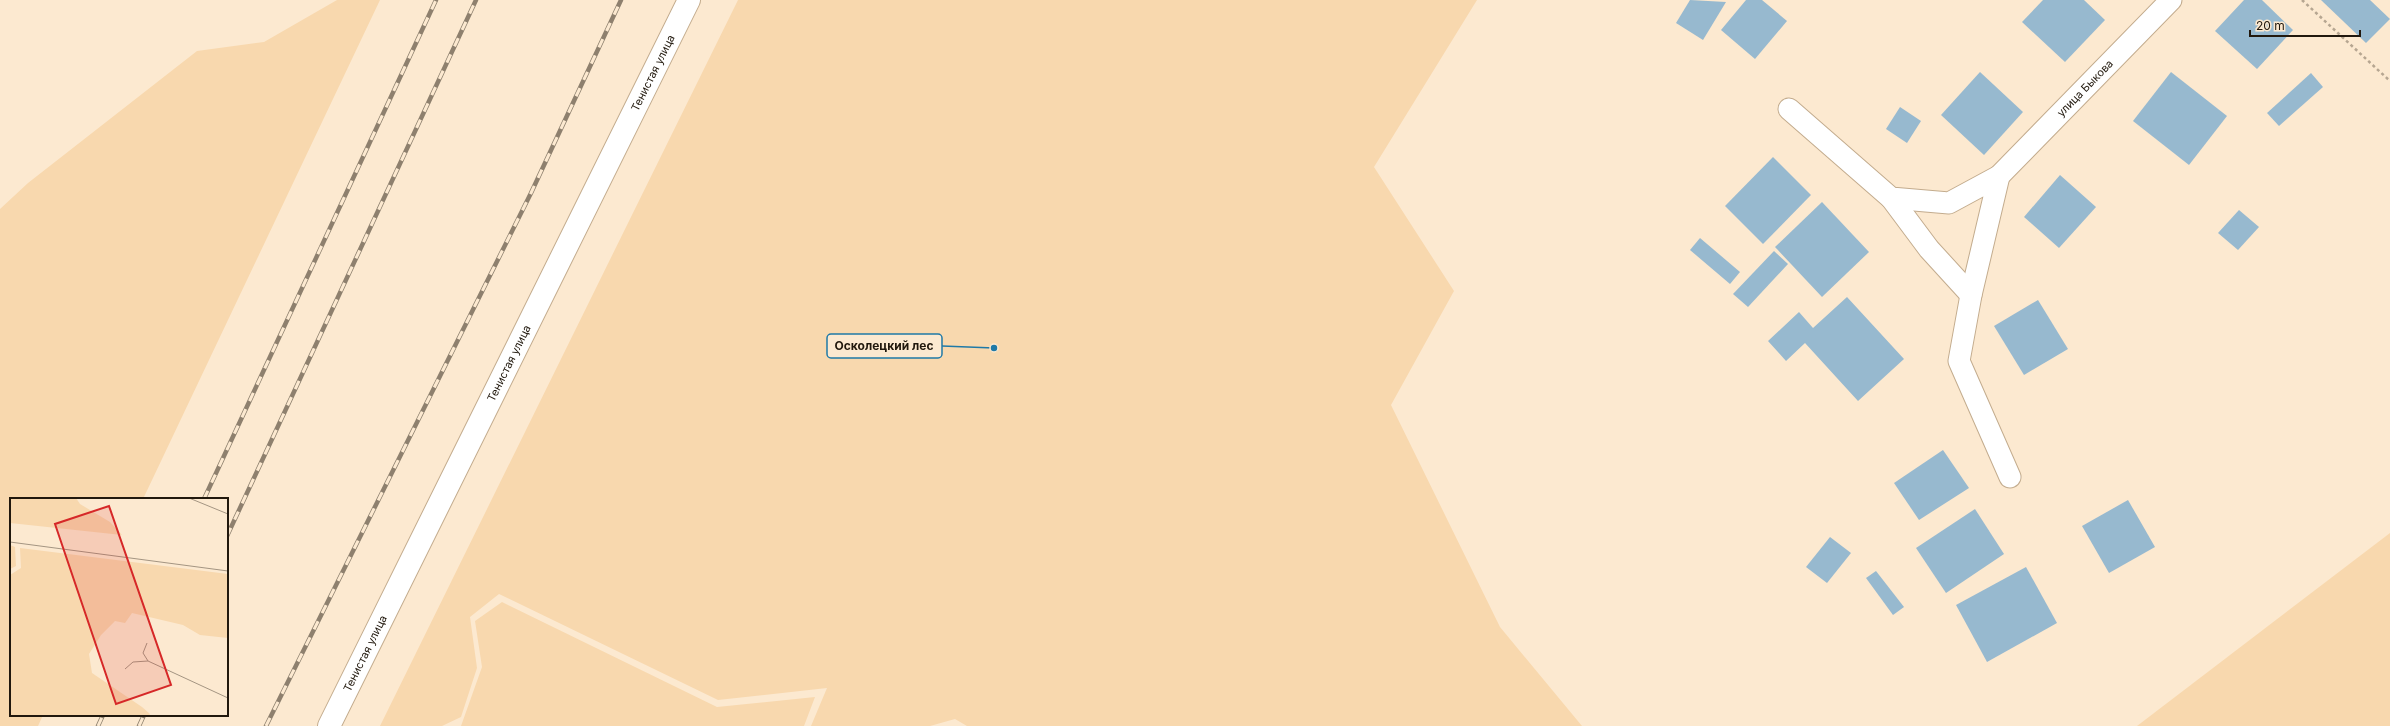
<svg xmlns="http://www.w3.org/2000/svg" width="2390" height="726" viewBox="0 0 2390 726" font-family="Inter,sans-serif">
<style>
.green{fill:#f8d8ae}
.building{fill:#97b9cf}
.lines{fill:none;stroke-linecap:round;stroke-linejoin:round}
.lane-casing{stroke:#c3ac8e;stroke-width:23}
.street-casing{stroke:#c3ac8e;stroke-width:24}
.path{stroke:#b6a691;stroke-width:2.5;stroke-dasharray:3 3;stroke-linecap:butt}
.lane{stroke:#fff;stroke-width:21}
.street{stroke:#fff;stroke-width:22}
.rail-casing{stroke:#8e806e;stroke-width:4.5}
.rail{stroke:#fce9d0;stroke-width:3;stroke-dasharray:9;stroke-linecap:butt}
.labels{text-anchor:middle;stroke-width:3;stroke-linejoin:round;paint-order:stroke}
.street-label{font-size:11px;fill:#21180d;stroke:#fce9d0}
.inset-road{fill:none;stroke:#a49582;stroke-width:1}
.view{fill:#d62828;fill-opacity:0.15;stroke:#d62828;stroke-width:2}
.inset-edge{fill:none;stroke:#21180d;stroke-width:2}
.leader{fill:none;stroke:#1f79a7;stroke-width:1.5}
.callout-dot{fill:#1f79a7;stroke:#fce9d0;stroke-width:1.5}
.callout{fill:#fce9d0;stroke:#1f79a7;stroke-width:1.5}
.callout-label{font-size:12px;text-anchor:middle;font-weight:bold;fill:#21180d}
</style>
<rect width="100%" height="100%" fill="#fce9d0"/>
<!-- green -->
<g class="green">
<polygon points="337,0 380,0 143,499 11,499 11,715 43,715 38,726 0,726 0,209 28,183 197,51 264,42"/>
<polygon points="738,0 1477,0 1374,167 1454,291 1391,405 1500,627 1582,726 967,726 955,719 930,726 811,726 827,688 718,700 499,594 470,617 477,668 461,717 442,726 380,726"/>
<polygon points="2390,533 2390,726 2137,726"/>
<polygon points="502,602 717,707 815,697 804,726 461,726 482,667 475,621"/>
</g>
<!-- building -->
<g class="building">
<polygon points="1690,0 1726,2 1703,40 1676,23"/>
<polygon points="1746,0 1762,0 1787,21 1755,59 1721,30"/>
<polygon points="2043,0 2084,0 2105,20 2065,62 2022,22"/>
<polygon points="2244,0 2262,0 2293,30 2257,69 2215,31"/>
<polygon points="2321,0 2370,0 2390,19 2366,43"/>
<polygon points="1980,72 2023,112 1984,155 1941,115"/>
<polygon points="2171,72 2227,116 2189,165 2133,121"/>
<polygon points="2311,73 2323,87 2279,126 2267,113"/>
<polygon points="1900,107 1921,121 1907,143 1886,129"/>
<polygon points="1773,157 1811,195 1763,244 1725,206"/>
<polygon points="2060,175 2096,207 2059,248 2024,217"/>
<polygon points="1822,202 1869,252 1822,297 1775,247"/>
<polygon points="2239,210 2259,227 2238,250 2218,233"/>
<polygon points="1700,238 1740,272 1730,284 1690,250"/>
<polygon points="1774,251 1788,264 1748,307 1733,294"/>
<polygon points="1847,297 1904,359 1858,401 1805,343 1786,361 1768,341 1799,312 1813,328"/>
<polygon points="2038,300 2068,349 2024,375 1994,326"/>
<polygon points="1943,450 1969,488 1919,520 1894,483"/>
<polygon points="2128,500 2155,547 2109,573 2082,526"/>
<polygon points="1975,509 2004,554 1946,593 1916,548"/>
<polygon points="1830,537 1851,553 1827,583 1806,567"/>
<polygon points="2026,567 2057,623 1987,662 1956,605"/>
<polygon points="1876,571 1904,607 1893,615 1866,578"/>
</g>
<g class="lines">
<!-- lane casing -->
<g class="lane-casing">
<g id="lane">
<polyline points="1789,109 1891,198 1949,203 1999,176 1971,295 1959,361 2010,477"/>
<path id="s1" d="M 1999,176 L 2171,0"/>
<polyline points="1891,198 1929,249 1971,295"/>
</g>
</g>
<!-- street casing -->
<g class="street-casing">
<g id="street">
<path id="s2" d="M 329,726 L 689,0"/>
</g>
</g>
<!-- path -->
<polyline class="path" points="2302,0 2390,81"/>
<!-- lane -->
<use href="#lane" class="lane"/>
<!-- street -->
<use href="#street" class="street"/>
<!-- rail casing -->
<g class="rail-casing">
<g id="rail">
<polyline points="204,499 436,0"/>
<polyline points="227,536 476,0"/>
<polyline points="98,726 103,715"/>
<polyline points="139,726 144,715"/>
<polyline points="266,726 531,193 621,0"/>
</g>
</g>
<!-- rail -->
<use href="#rail" class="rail"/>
</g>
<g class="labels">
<!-- street labels -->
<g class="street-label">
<text dy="4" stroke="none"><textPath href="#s2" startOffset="729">Тенистая улица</textPath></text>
<text dy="4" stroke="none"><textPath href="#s1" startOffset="123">улица Быкова</textPath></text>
<text dy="4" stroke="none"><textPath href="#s2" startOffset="405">Тенистая улица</textPath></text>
<text dy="4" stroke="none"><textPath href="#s2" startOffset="81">Тенистая улица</textPath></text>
</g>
</g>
<!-- overview -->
<g transform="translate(10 498)">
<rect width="218" height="218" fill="#fce9d0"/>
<path d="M 0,0 L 66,0 L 70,6 L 100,24 L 112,37 L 0,25 ZM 0,47 L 5,49 L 6,68 L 0,71 ZM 10,50 L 218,76 L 218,140 L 190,137 L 173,127 L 122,115 L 115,125 L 105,123 L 91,137 L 79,156 L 82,175 L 132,209 L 140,216 L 139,218 L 0,218 L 0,77 L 11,70 Z" fill="#f8d8ae"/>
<path class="inset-road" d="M 179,0 L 218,16M 0,44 L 218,73M 138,163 L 218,200M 115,171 L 123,164 L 138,163 L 133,155 L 137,145"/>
<path class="view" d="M 99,8 L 161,187 L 106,206 L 45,26 Z"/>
<rect width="218" height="218" class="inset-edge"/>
</g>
<!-- callouts -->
<path class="leader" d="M994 348L942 346"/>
<circle class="callout-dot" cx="994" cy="348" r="4"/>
<rect class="callout" x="827" y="334" width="115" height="24" rx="4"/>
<g class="callout-label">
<text x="884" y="350">Осколецкий лес</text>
</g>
<!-- scale -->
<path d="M2250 30v6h110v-6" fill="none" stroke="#21180d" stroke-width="2"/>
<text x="2256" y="30" font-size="12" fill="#21180d" stroke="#fce9d0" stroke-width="3" paint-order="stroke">20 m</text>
</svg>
